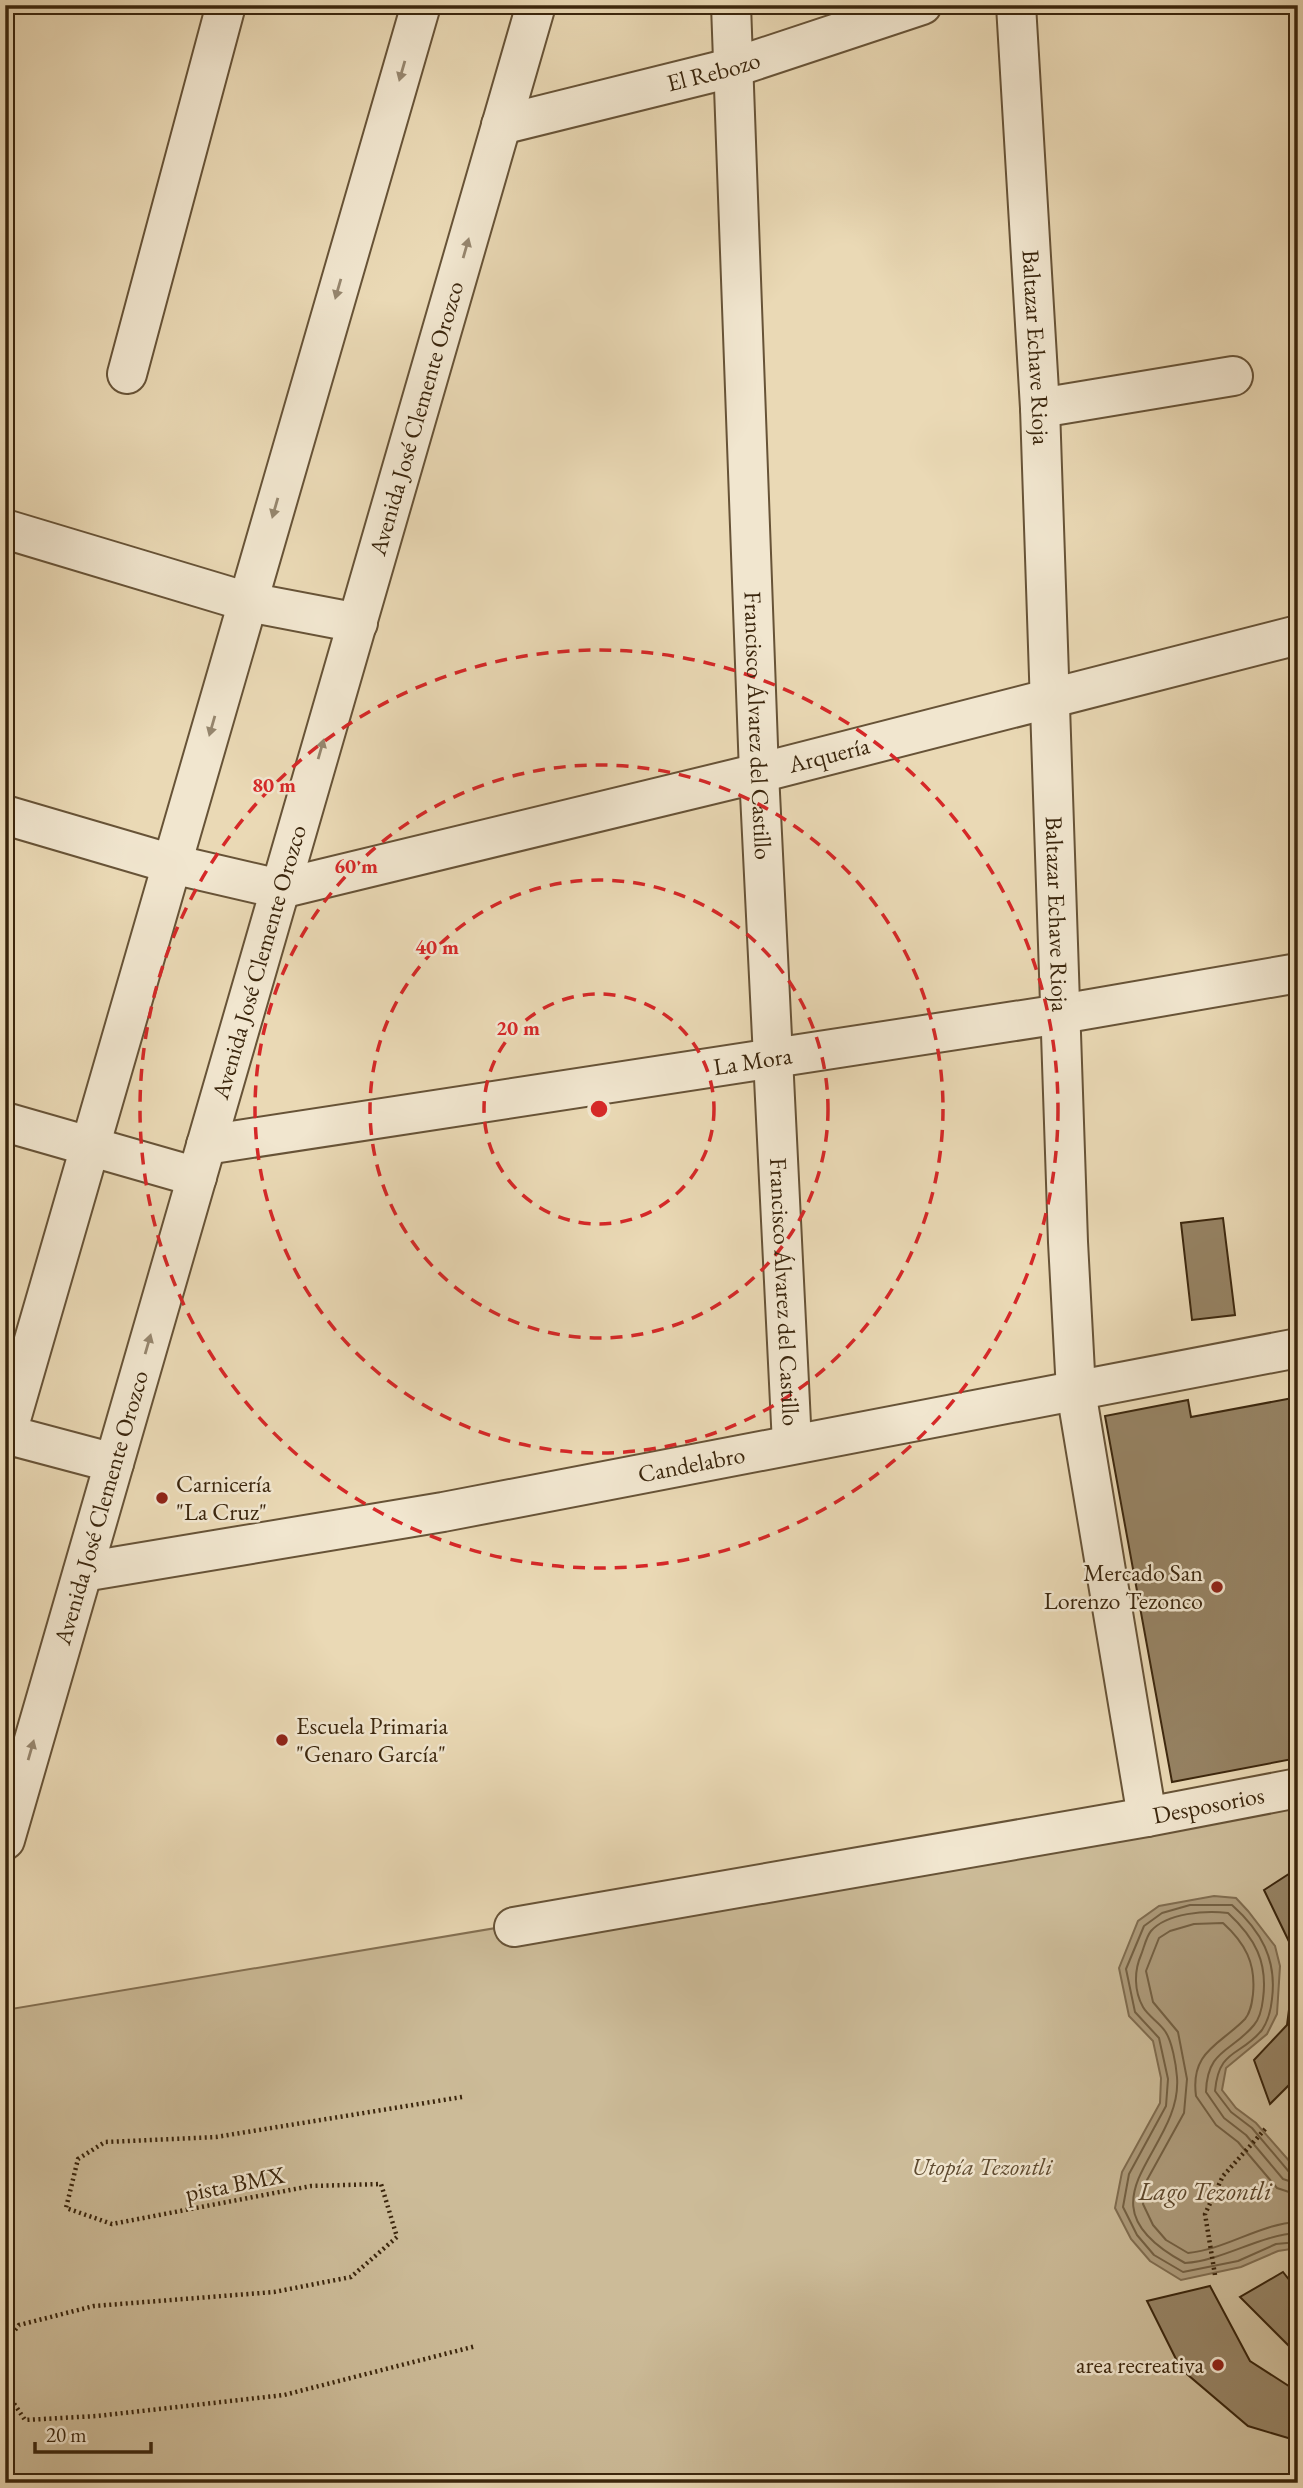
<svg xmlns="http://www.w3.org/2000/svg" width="1303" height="2488" viewBox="0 0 1303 2488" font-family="'EB Garamond',serif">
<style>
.green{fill:#ccbb98;stroke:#847052;stroke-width:2}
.water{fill:#ae9c7c;stroke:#806d50;stroke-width:2}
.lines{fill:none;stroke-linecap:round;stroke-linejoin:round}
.shore{stroke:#746144;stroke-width:2}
.building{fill:#968364;stroke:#3b260d;stroke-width:2}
.minor-casing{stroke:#675337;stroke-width:42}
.path{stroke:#3b260d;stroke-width:4.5;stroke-dasharray:2 3.5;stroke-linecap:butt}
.minor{stroke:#f1e6cf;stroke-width:38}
.oneway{fill:#96866e}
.ring{fill:none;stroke:#d62828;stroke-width:3.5;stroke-dasharray:12 9}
.poi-dot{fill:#8f2418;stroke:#f1e6cf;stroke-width:2.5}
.labels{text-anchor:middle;stroke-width:5;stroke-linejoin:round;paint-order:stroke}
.street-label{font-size:24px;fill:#3b260d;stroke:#f1e6cf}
.poi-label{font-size:24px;fill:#3b260d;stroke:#f1e6cf;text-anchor:start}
.park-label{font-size:24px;font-style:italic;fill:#5f4b30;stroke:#f1e6cf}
.water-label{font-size:26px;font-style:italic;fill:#5e492e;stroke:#f1e6cf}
.centre{fill:#d62828;stroke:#f1e6cf;stroke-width:3.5}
.ring-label{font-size:21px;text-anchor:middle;font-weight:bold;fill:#d62828;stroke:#f1e6cf;stroke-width:5;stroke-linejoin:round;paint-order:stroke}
</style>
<rect width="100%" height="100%" fill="#ead9b5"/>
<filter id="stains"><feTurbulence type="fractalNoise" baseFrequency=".00286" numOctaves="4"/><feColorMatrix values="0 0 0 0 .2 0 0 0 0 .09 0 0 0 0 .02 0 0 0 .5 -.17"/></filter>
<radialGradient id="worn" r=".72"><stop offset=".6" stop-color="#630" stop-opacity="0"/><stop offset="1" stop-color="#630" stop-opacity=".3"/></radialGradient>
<!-- green -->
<polygon class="green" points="1298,1794 1298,2483 5,2483 5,2010"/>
<!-- water -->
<polygon class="water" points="1214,1896 1236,1898 1248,1911 1275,1946 1280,1966 1277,2014 1267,2034 1226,2068 1222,2090 1236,2108 1256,2123 1298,2171 1298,2248 1278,2251 1241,2267 1181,2280 1150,2261 1131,2239 1115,2208 1122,2172 1160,2103 1161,2078 1153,2041 1129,2016 1119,1968 1138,1921 1159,1906"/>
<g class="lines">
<!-- shore -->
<g class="shore">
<path d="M 1298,2176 L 1290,2173 L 1252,2128 L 1231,2112 L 1215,2091 C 1219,2048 1240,2057 1262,2030 C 1268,2021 1271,2009 1272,1999 C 1277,1959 1261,1931 1232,1905 L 1190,1905 L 1162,1913 L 1144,1926 L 1126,1969 L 1135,2012 L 1159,2038 L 1168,2079 L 1166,2106 L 1129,2174 L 1123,2207 L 1137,2235 L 1154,2255 L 1183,2272 L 1238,2261 L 1276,2244 L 1298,2242"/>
<path d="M 1298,2184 L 1283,2179 L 1246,2135 L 1224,2118 L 1206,2092 C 1207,2049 1232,2052 1254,2025 C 1260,2018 1262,2008 1263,1999 C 1268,1962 1255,1938 1228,1913 C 1206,1910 1167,1913 1151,1931 C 1146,1937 1144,1948 1141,1955 C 1134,1971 1134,1991 1143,2007 C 1148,2016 1159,2022 1165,2031 C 1172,2041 1176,2064 1177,2077 C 1183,2152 1070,2201 1185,2263 C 1225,2260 1259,2235 1298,2233"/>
<path d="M 1298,2195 L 1277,2188 L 1238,2142 L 1216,2125 L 1196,2096 C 1190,2051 1220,2045 1245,2019 C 1251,2012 1252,2002 1253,1994 C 1256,1963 1245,1943 1223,1923 L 1194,1924 L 1170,1931 L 1159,1938 L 1146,1971 L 1153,2002 L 1178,2032 L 1187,2079 L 1184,2113 L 1147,2180 L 1143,2204 L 1153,2225 L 1166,2240 L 1188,2253 C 1227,2249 1259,2224 1298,2222"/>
</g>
</g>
<!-- building -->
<g class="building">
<polygon points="1223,1218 1235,1315 1192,1320 1181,1223"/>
<polygon points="1298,1397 1298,1758 1172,1782 1105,1416 1188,1400 1191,1417"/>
<polygon points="1298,1868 1298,2076 1270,2104 1254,2060 1287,2025 1296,1956 1264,1890"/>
<polygon points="1283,2272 1298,2291 1298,2355 1240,2297"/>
<polygon points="1210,2286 1250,2361 1298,2392 1298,2441 1248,2426 1181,2369 1147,2301"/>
</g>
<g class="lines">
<!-- minor casing -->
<g class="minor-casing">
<g id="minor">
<path id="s1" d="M 731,5 L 759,773 L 792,1444"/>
<path id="s2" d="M 1016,5 L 1040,408 L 1068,1242 L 1076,1391 L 1147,1817"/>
<path id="s3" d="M 501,125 L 735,67 L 922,5"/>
<polyline points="127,374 226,5"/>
<polyline points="1040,408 1233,376"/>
<polyline points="5,529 248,602 358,623"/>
<path id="s4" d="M 5,815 L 172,864 L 280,889 L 759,773 L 1298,635"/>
<polyline points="5,1122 197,1177"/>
<path id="s5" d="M 206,1145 L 1061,1014 L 1298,973"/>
<polyline points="5,1434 114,1463"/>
<polyline points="5,1440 421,5"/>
<path id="s6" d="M 83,1572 L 443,1512 L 1298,1348"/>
<path id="s7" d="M 5,1840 L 536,5"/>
<path id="s8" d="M 514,1927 L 1147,1817 L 1298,1788"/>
</g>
</g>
<!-- path -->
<g class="path">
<polyline points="1215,2275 1205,2214 1223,2176 1267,2127"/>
<polyline points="5,2343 19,2325 94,2306 274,2292 351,2277 397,2237 381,2184 311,2186 112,2224 66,2208 78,2159 105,2142 216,2137 462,2097"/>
<polyline points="5,2390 25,2420 97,2416 284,2395 476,2346"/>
</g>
<!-- minor -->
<use href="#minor" class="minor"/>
</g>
<!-- one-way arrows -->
<defs><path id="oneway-solid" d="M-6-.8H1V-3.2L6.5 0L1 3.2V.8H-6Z" transform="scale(1.75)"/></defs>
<g class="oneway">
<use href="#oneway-solid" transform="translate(402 71) rotate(106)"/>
<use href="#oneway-solid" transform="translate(466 248) rotate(-74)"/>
<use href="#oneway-solid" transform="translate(338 289) rotate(106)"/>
<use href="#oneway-solid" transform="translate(275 508) rotate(106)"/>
<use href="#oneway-solid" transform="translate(212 726) rotate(106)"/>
<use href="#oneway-solid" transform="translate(321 749) rotate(-74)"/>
<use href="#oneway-solid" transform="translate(148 1344) rotate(-74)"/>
<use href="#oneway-solid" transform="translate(31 1750) rotate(-74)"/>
</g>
<!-- distance rings -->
<g class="ring">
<circle cx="599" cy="1109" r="115"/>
<circle cx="599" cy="1109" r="229"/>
<circle cx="599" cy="1109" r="344"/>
<circle cx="599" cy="1109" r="459"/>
</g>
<!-- markers -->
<g class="poi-dot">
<circle cx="162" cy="1498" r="7"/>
<circle cx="1217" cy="1587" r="7"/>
<circle cx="282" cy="1740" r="7"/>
<circle cx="1218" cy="2365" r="7"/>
</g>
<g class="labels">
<!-- street labels -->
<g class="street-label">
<text dy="8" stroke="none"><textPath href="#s3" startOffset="219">El Rebozo</textPath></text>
<text dy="8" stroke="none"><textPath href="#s2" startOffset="343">Baltazar Echave Rioja</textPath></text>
<text dy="8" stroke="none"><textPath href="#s7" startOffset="1480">Avenida José Clemente Orozco</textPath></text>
<text dy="8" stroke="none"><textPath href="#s1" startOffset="721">Francisco Álvarez del Castillo</textPath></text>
<text dy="8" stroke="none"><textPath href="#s4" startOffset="850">Arquería</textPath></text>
<text dy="8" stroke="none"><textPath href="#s2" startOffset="910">Baltazar Echave Rioja</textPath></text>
<text dy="8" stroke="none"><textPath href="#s7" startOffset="914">Avenida José Clemente Orozco</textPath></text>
<text dy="8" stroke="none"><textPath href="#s5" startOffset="553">La Mora</textPath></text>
<text dy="8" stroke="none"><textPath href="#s1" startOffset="1288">Francisco Álvarez del Castillo</textPath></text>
<text dy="8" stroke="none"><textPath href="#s6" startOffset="618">Candelabro</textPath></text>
<text dy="8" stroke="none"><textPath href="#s7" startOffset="346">Avenida José Clemente Orozco</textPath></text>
<text dy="8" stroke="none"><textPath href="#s8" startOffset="705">Desposorios</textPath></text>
<text transform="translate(235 2184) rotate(-11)" y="8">pista BMX</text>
</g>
<!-- poi labels -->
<g class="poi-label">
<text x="176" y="1492">Carnicería<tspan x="176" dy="28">"La Cruz"</tspan></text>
<text x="1203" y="1581" text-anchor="end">Mercado San<tspan x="1203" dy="28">Lorenzo Tezonco</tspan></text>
<text x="296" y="1734">Escuela Primaria<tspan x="296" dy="28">"Genaro García"</tspan></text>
<text x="1204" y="2373" text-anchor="end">area recreativa</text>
</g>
<!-- park labels -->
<g class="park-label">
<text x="982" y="2175">Utopía Tezontli</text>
</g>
<!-- water labels -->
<g class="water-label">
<text x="1205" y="2200">Lago Tezontli</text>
</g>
</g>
<circle cx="599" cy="1109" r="10" class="centre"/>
<g class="ring-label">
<text x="274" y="792">80 m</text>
<text x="356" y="873">60 m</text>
<text x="437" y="954">40 m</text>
<text x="518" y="1035">20 m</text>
</g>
<!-- margin -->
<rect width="1303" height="2488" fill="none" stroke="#ead9b5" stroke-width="28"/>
<rect x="7" y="7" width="1289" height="2474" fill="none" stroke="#3b260d" stroke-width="3.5"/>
<rect x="14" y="14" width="1275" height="2460" fill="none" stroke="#3b260d" stroke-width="2"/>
<!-- scale -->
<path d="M35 2442v10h116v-10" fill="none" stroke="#3b260d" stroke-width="3.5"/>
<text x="46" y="2442" font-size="21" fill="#3b260d" stroke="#f1e6cf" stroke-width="5" paint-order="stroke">20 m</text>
<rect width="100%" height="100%" filter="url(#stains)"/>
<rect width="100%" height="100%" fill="url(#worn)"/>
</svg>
